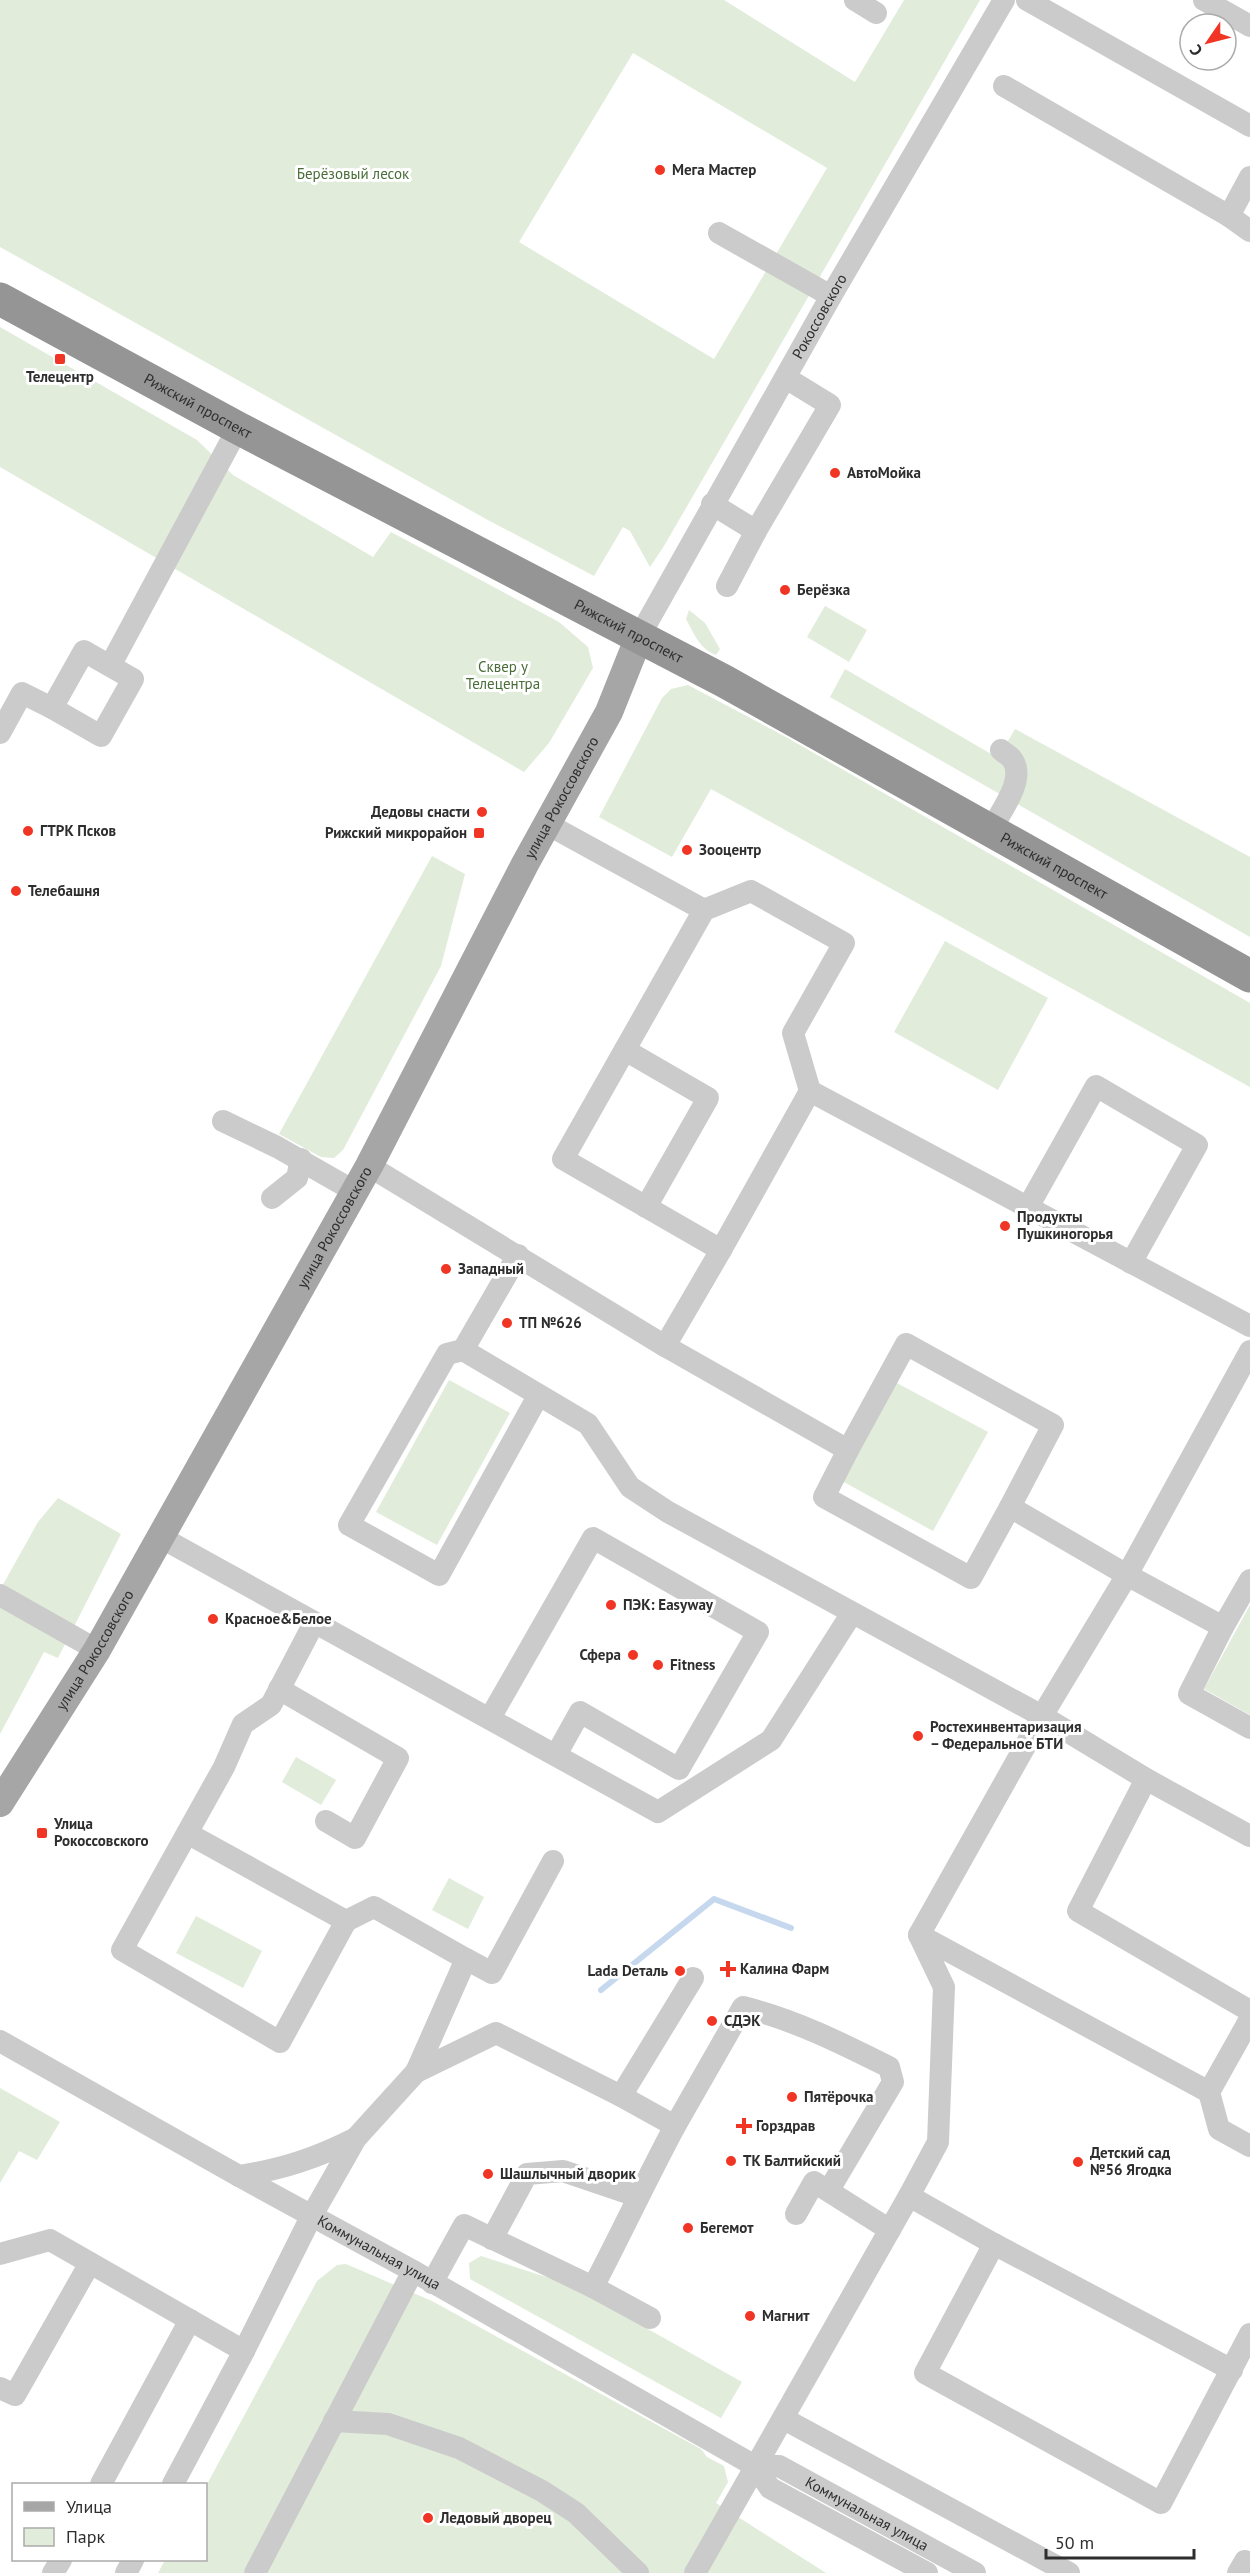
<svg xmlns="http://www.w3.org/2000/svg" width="1250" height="2573" viewBox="0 0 1250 2573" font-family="'PT Sans',sans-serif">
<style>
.green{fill:#e1ecda;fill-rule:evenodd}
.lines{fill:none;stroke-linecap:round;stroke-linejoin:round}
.stream{stroke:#c5d8ee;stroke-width:6}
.minor{stroke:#cbcbcb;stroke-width:22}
.major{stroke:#a6a6a6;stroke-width:28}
.highway{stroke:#959595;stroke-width:33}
.poi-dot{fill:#f03524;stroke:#fff;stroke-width:2}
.labels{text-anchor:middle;stroke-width:6;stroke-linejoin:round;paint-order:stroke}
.poi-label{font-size:15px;font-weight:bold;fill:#2e2e2e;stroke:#fff;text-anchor:start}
.park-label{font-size:15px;fill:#496c38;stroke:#fff}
.street-label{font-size:15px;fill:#2e2e2e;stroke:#fff}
</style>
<rect width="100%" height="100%" fill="#fff"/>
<!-- green -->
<g class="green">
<path d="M 0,0 L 724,0 L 855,82 L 904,0 L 980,0 L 664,546 L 650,567 L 630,531 L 623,527 L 594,576 L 486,519 L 0,247 ZM 633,53 L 827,168 L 714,359 L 519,242 Z"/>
<polygon points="0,327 197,440 233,475 373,557 391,532 559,622 588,647 593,668 549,743 524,772 0,467"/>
<polygon points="825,606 867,630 849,662 807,637"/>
<path d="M 689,610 L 705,623 L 720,649 L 716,655 C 700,649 694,634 686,619 Z"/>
<polygon points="845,669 998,758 1015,729 1250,857 1250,937 830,697"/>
<polygon points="688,685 786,737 1250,1003 1250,1087 711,789 672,857 599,817 662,698 671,689"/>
<polygon points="432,856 465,874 441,966 343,1150 334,1158 321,1157 279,1134"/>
<polygon points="945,941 1048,998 998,1090 894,1032"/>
<polygon points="449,1380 510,1413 437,1545 376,1512"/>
<polygon points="895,1382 988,1432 933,1531 842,1481"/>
<polygon points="58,1498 121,1534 58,1658 44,1652 0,1734 0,1590 38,1522"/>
<polygon points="1250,1605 1250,1715 1204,1689"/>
<polygon points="296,1757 336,1780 321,1805 282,1782"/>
<polygon points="449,1878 484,1897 468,1929 432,1910"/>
<polygon points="196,1916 262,1951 243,1988 176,1953"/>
<polygon points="0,2088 60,2122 37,2160 19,2151 0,2183"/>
<polygon points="481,2256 568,2284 742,2382 721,2418 470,2279 469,2263"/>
<polygon points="346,2264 432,2301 701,2449 707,2457 724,2466 728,2482 716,2503 826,2573 158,2573 165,2560 206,2560 206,2486 317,2281 337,2265"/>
</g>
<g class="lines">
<!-- stream -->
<polyline class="stream" points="601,1990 714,1899 791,1928"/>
<!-- minor -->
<g class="minor">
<polyline points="855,0 876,13"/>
<polyline points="1027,0 1250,126"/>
<polyline points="1204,0 1250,26"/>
<polyline points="1004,86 1229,216 1250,231"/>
<polyline points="1229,216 1250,177"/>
<polyline points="719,233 831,296"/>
<polyline points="712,504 756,531 830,405 786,378"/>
<polyline points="727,586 756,531"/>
<path id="s1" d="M 639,637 L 831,296 L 1004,0"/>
<polyline points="110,666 84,651 52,708 101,736 133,679 110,666 238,428"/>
<polyline points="0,733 22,693 52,708"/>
<polyline points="547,824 704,910 563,1159 721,1250 810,1091 793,1033 844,943 751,891 704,910"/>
<path d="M 991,830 C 1000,812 1027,779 1012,759 C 1010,756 1004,753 1001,750"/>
<polyline points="625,1050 708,1098 646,1207"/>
<polyline points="810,1091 1250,1326"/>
<polyline points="223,1121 277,1147 354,1191"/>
<polyline points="369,1166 665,1346 721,1250"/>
<polyline points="272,1198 297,1178 301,1159"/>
<polyline points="1028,1207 1096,1086 1197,1145 1131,1263"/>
<polyline points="518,1255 463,1350 588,1424 630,1487 668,1512 1042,1716 919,1935 1209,2092 1250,2019"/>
<polyline points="665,1346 848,1450 824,1497 971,1578 1010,1507 1127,1575 1250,1351"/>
<polyline points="463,1350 447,1354 349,1525 439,1575 538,1396"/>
<polyline points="848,1450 906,1344 1053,1425 1010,1507"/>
<polyline points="162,1538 658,1812 771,1740 852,1613"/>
<polyline points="0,1595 97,1650"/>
<polyline points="1223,1627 1250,1580"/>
<polyline points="279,1689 398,1758 355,1838 326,1821"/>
<polyline points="490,1718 593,1538 758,1632 679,1769 580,1712 556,1755"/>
<polyline points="1250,1728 1189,1694 1223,1627 1127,1575 1042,1716 1146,1779 1250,1836"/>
<polyline points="1146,1779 1078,1911 1250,2011"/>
<polyline points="187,1833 346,1921 280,2042 122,1950 224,1767 243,1724 271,1705 314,1623"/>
<polyline points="346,1921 374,1907 466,1959"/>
<polyline points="919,1935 944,1987 938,2142 909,2196 994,2244 1232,2370"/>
<path id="s2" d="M 0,2041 L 239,2176 L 413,2271 L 755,2466 L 770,2488 L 927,2573"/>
<polyline points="416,2072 466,1959 492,1973 553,1861"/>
<polyline points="1209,2092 1219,2129 1250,2146"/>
<path d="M 621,2096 L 675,2126 L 743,2007 C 795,2020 841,2043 889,2067 L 893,2082 L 829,2190"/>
<path d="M 239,2176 C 283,2169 317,2158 356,2138"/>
<polyline points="796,2214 814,2182 890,2230"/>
<polyline points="492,2239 527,2174 563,2171 637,2196"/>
<polyline points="994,2244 925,2373 1161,2503 1250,2334"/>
<polyline points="0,2254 50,2240 244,2351 311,2217 356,2138 416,2072 496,2033 621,2096 693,1978"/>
<path d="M 432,2283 L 464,2225 L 593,2287 C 621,2234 646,2180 675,2126"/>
<polyline points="593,2287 650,2318"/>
<polyline points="0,2388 15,2395 90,2263"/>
<polyline points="784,2419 1069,2573"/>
<polyline points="334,2421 388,2424 459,2448 542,2491 576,2513 638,2573"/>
<path id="s3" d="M 755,2466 L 779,2466 L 975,2573"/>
<polyline points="101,2484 190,2320"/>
<polyline points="173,2484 244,2351"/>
<polyline points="53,2573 61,2560"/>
<polyline points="126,2573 133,2560"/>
<polyline points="255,2573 413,2271"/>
<polyline points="695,2573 909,2196"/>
<polyline points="1238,2573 1245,2561 1250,2564"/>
</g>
<!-- major -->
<path class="major" id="s4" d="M 0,1803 L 97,1650 L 369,1166 L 525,864 L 609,712 L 639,637"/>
<!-- highway -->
<path class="highway" id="s5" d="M 0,299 L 238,428 L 724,681 L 1250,976"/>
</g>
<!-- markers -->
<g class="poi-dot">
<circle cx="660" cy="170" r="6"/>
<rect x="54" y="353" width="12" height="12" rx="3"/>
<circle cx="835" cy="473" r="6"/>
<circle cx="785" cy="590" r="6"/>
<circle cx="482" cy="812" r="6"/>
<circle cx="28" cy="831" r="6"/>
<rect x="473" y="827" width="12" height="12" rx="3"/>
<circle cx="687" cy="850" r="6"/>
<circle cx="16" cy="891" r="6"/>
<circle cx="1005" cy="1226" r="6"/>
<circle cx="446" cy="1269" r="6"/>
<circle cx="507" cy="1323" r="6"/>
<circle cx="611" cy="1605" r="6"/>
<circle cx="213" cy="1619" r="6"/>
<circle cx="633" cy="1655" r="6"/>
<circle cx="658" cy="1665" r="6"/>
<circle cx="918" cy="1736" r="6"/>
<rect x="36" y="1827" width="12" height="12" rx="3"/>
<path d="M725 1960h6v6h6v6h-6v6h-6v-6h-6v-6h6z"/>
<circle cx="680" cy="1971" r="6"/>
<circle cx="712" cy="2021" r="6"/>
<circle cx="792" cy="2097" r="6"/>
<path d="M741 2117h6v6h6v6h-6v6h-6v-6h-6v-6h6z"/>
<circle cx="731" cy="2161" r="6"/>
<circle cx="1078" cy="2162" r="6"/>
<circle cx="488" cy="2174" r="6"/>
<circle cx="688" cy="2228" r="6"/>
<circle cx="750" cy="2316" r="6"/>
<circle cx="428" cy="2518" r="6"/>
</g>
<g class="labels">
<!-- poi labels -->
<g class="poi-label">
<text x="672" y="175">Мега Мастер</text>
<text x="60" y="382" text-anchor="middle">Телецентр</text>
<text x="847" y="478">АвтоМойка</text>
<text x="797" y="595">Берёзка</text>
<text x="470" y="817" text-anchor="end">Дедовы снасти</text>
<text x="40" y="836">ГТРК Псков</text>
<text x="467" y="838" text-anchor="end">Рижский микрорайон</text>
<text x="699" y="855">Зооцентр</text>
<text x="28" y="896">Телебашня</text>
<text x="1017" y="1222">Продукты<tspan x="1017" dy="17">Пушкиногорья</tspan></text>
<text x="458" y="1274">Западный</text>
<text x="519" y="1328">ТП №626</text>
<text x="623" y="1610">ПЭК: Easyway</text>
<text x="225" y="1624">Красное&amp;Белое</text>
<text x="621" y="1660" text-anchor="end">Сфера</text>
<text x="670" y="1670">Fitness</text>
<text x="930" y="1732">Ростехинвентаризация<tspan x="930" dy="17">– Федеральное БТИ</tspan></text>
<text x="54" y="1829">Улица<tspan x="54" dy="17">Рокоссовского</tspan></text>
<text x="740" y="1974">Калина Фарм</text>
<text x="668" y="1976" text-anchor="end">Lada Dеталь</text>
<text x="724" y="2026">СДЭК</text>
<text x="804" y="2102">Пятёрочка</text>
<text x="756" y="2131">Горздрав</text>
<text x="1090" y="2158">Детский сад<tspan x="1090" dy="17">№56 Ягодка</tspan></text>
<text x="743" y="2166">ТК Балтийский</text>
<text x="500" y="2179">Шашлычный дворик</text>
<text x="700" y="2233">Бегемот</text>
<text x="762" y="2321">Магнит</text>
<text x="440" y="2523">Ледовый дворец</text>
</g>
<!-- park labels -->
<g class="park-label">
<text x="353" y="179">Берёзовый лесок</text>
<text x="503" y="672">Сквер у<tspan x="503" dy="17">Телецентра</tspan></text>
</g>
<!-- street labels -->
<g class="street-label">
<text dy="5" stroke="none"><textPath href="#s1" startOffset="368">Рокоссовского</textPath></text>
<text dy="5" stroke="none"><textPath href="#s5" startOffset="225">Рижский проспект</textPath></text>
<text dy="5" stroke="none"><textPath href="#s5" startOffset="711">Рижский проспект</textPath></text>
<text dy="5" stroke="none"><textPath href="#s4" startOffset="1152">улица Рокоссовского</textPath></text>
<text dy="5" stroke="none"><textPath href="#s5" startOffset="1197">Рижский проспект</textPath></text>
<text dy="5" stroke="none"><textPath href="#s4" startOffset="666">улица Рокоссовского</textPath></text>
<text dy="5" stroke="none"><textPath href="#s4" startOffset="180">улица Рокоссовского</textPath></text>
<text dy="5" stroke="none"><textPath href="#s2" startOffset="434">Коммунальная улица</textPath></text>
<text dy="5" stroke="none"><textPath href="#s3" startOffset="124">Коммунальная улица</textPath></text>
</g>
</g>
<!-- legend -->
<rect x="12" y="2483" width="195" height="78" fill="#ffffff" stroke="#ababab" stroke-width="1.5"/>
<rect x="24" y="2502" width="30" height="9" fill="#a6a6a6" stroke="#ababab" stroke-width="1.5"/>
<text x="66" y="2513" font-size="18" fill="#2e2e2e">Улица</text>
<rect x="24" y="2528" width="30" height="18" fill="#e1ecda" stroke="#ababab" stroke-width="1.5"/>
<text x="66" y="2543" font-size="18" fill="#2e2e2e">Парк</text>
<!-- north arrow -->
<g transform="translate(1208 42) rotate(235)"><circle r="28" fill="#ffffff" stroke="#ababab" stroke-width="1.5"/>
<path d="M0-4.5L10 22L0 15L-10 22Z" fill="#f03524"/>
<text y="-9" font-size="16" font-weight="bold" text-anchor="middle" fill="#2e2e2e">С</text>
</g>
<!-- scale -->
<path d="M1046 2549v9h148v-9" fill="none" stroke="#2e2e2e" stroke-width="3"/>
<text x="1055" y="2549" font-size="18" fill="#2e2e2e" stroke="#ffffff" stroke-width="4.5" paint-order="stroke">50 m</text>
</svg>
